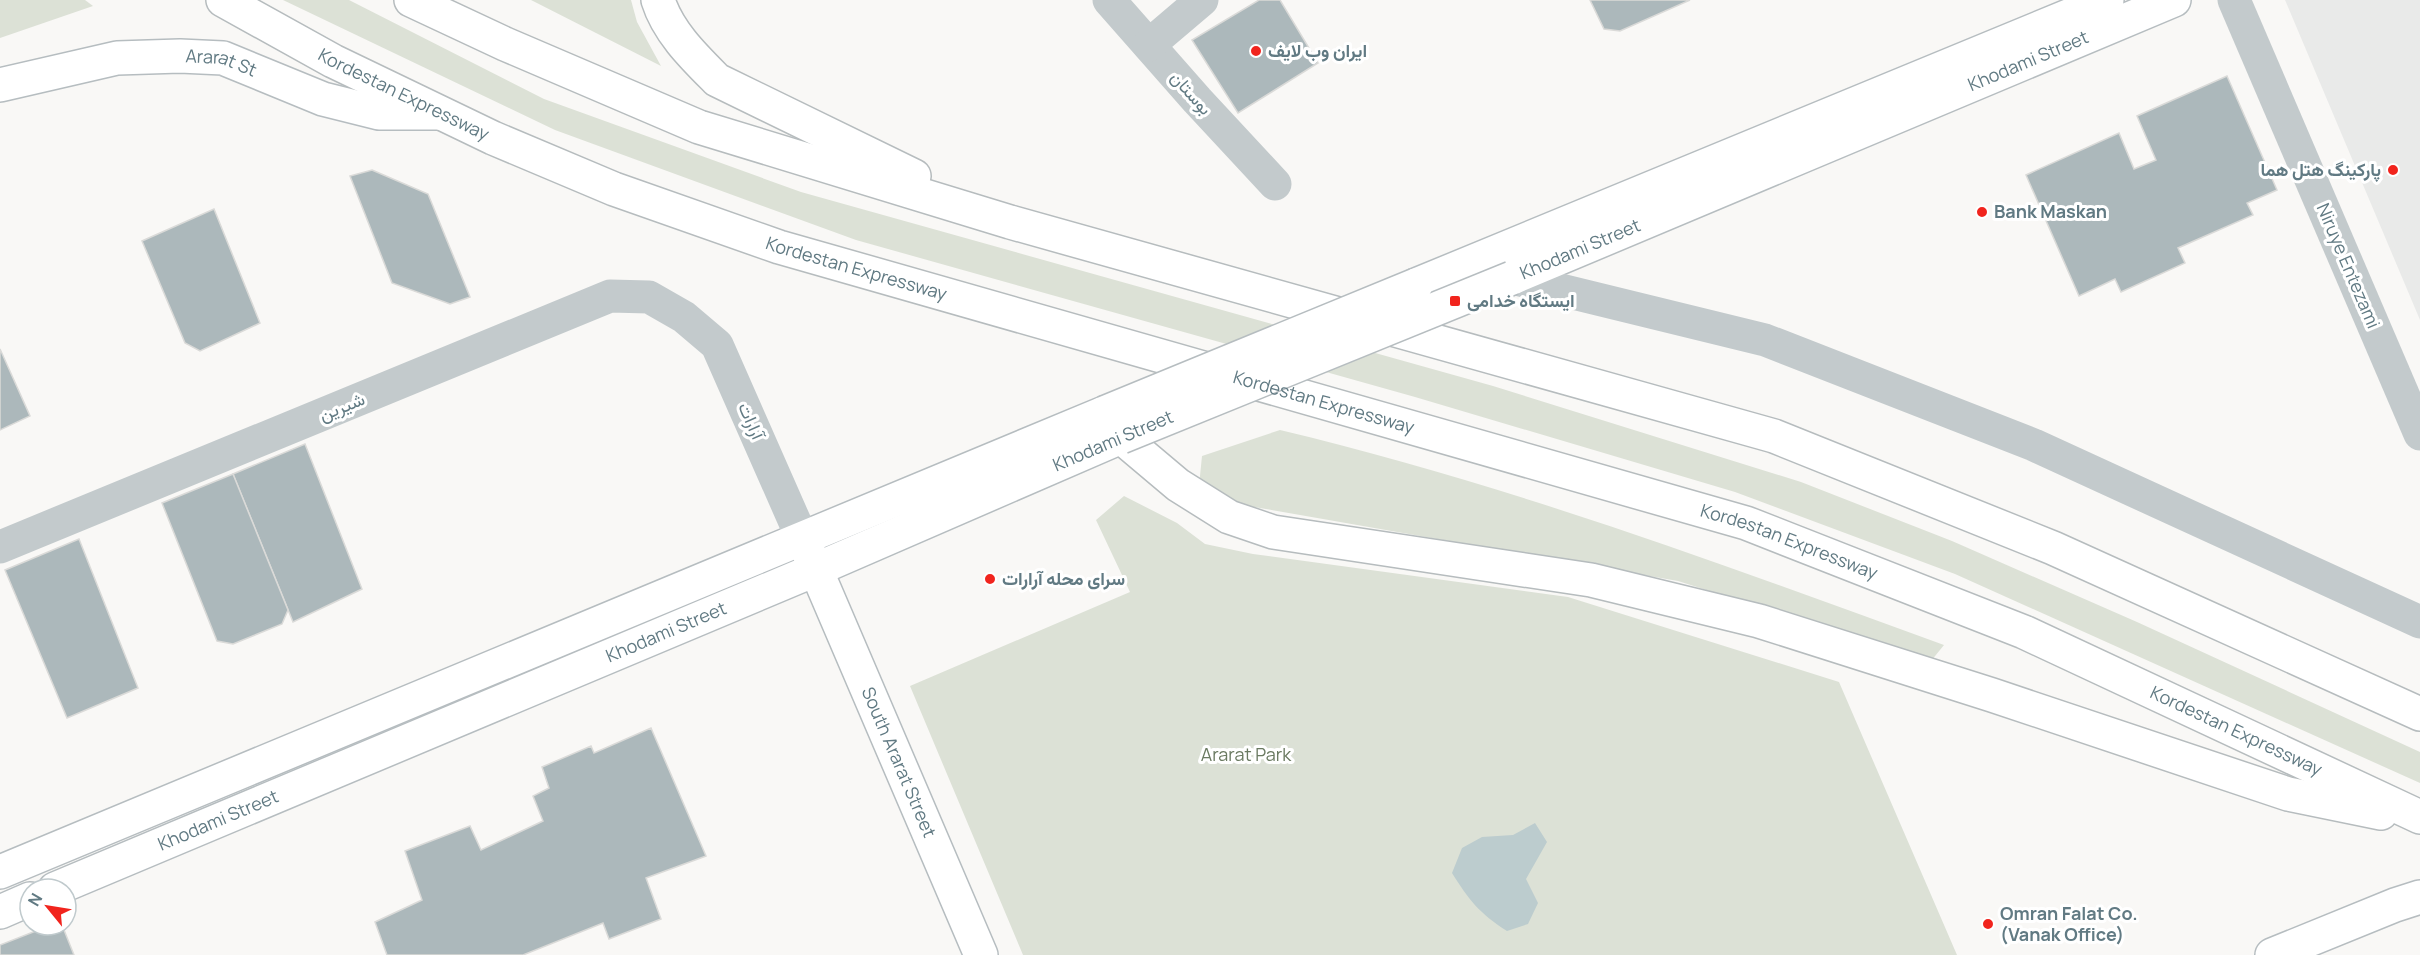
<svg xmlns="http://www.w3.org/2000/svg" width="2420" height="955" viewBox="0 0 2420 955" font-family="Manrope,Vazirmatn,sans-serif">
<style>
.built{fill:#e9eae9}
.green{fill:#dce1d6}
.water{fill:#bcccce}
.building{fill:#acb8bb;stroke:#dadad8;stroke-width:1.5}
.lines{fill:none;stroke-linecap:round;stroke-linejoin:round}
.major-casing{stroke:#b6bdc0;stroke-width:36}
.highway-casing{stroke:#b6bcbe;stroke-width:36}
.minor{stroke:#c3cacc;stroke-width:33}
.major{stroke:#fff;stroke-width:33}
.highway{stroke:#fff;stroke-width:33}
.major-bridge-casing{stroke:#b6bdc0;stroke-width:36;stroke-linecap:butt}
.major-bridge{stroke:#fff;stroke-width:33}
.poi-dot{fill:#f1241d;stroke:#fff;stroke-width:2}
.labels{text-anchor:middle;stroke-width:6;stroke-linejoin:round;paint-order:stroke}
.poi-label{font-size:18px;font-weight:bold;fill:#617a83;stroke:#fff;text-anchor:start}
.street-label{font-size:18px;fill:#617a83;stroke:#fff}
.park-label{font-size:18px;fill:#6a7a61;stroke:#fff}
</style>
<rect width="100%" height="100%" fill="#f9f8f6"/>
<!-- built -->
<polygon class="built" points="2285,0 2420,0 2420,320"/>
<!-- green -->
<g class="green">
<polygon points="0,0 85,0 93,6 0,38"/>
<polygon points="283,0 349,0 544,99 801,192 1493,386 1801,482 1952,541 2137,622 2420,752 2420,783 1955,574 1735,492 1415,397 856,240 555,130"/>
<polygon points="531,0 631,0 637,22 661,66"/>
<path d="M 1280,430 C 1506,484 1725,565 1944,645 L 1931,661 L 1678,581 L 1220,501 L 1199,486 L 1202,456 Z"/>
<polygon points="1124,496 1177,523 1205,544 1253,554 1568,597 1839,682 1957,955 1023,955 910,686 1130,592 1096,520"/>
</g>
<!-- water -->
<path class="water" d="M 1535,823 L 1547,842 L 1526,879 L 1538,903 L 1528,924 L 1507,931 C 1479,913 1469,900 1452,873 L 1462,848 L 1482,837 L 1513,835 Z"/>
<!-- building -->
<g class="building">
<polygon points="1259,0 1280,0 1318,63 1238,113 1192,40"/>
<polygon points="1590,0 1690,0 1620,31 1604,29"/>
<polygon points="2227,76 2277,190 2247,203 2253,215 2178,248 2185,263 2121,292 2115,279 2079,296 2026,175 2119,133 2134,169 2156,160 2137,116"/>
<polygon points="372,170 428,194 470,297 450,304 392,283 350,176"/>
<polygon points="214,209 260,323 200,351 185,343 142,241"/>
<polygon points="0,349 30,416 0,430"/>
<polygon points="305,444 362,589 293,622 233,474"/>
<polygon points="233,474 288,610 282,624 233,644 217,641 162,503"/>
<polygon points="79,539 138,688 67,718 5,570"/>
<polygon points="651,728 706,856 646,878 661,919 609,939 603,923 523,955 387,955 375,922 422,900 405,851 470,826 481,850 543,821 533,796 549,788 542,767 591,746 594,753"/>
<polygon points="51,925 62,925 74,955 0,955 0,945"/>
</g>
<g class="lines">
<!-- major casing -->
<g class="major-casing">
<g id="major">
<path id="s1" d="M 0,85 L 117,58 L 180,56 L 223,58 L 323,99 L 379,113 L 437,113"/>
<path id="s2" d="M 1512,278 L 2174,0"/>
<polyline points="1416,285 2107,0"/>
<path id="s3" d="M 808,551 L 981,955"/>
<polyline points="0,872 1104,413"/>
<path id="s4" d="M 55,889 L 817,569 L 1121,437"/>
<polyline points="0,912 30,899"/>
<polyline points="2272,955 2395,905 2420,897"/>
</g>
</g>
<!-- highway casing -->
<g class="highway-casing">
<g id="highway">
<path id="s5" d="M 223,0 L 333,61 L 493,138 L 614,189 L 779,247 L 1746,523 L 2024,632 L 2420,817"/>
<polyline points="411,0 505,44 699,127 1010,222 1774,436 2053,548 2420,714"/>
<path d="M 658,0 C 668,32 694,57 717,80 L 914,176"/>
<polyline points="1121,437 1178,485 1229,517 1273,532 1591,580 1759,621 1992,695 2288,794 2381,813"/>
</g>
</g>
<!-- minor -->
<g class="minor">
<polyline points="1109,0 1197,100 1275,184"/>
<polyline points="2234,0 2420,434"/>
<polyline points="1149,45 1202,0"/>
<polyline points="1512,278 1765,340 2034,445 2420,622"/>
<polyline points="0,547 610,296 649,297 684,317 717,345 802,538"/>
</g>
<!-- major -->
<use href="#major" class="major"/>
<!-- highway -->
<use href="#highway" class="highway"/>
<!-- major-bridge casing -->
<g class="major-bridge-casing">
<g id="major-bridge">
<polyline points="1104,413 1416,285"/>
<polyline points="1121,437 1512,278"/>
</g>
</g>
<!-- major-bridge -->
<use href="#major-bridge" class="major-bridge"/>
</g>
<!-- markers -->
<g class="poi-dot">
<circle cx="1256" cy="51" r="6"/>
<circle cx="2393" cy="170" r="6"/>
<circle cx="1982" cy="212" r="6"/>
<rect x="1449" y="295" width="12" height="12" rx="3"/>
<circle cx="990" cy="579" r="6"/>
<circle cx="1988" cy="924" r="6"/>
</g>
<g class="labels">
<!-- poi labels -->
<g class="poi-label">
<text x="1268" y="57">ایران وب لایف</text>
<text x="2381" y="176" text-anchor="end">پارکینگ هتل هما</text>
<text x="1994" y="218">Bank Maskan</text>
<text x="1467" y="307">ایستگاه خدامی</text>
<text x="1002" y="585">سرای محله آرارات</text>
<text x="2000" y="920">Omran Falat Co.<tspan x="2000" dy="21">(Vanak Office)</tspan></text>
</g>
<!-- street labels -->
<g class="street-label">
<text dy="6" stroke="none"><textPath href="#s2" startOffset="560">Khodami Street</textPath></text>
<text dy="6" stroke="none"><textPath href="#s1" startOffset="225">Ararat St</textPath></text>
<text transform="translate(1191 93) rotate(48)" y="6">بوستان</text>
<text dy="6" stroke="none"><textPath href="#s5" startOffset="204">Kordestan Expressway</textPath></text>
<text dy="6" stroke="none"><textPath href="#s2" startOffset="74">Khodami Street</textPath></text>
<text transform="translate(2348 266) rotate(67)" y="6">Niruye Entezami</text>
<text dy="6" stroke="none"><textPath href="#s5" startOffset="690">Kordestan Expressway</textPath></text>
<text dy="6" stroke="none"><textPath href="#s5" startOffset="1176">Kordestan Expressway</textPath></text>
<text transform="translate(342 407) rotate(-22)" y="6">شیرین</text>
<text transform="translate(751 421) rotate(66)" y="6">آرارات</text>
<text transform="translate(1113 441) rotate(-23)" y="6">Khodami Street</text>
<text dy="6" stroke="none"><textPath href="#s5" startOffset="1662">Kordestan Expressway</textPath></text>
<text dy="6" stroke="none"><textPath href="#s4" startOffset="663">Khodami Street</textPath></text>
<text dy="6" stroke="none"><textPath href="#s5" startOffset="2148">Kordestan Expressway</textPath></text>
<text dy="6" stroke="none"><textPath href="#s3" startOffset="230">South Ararat Street</textPath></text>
<text dy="6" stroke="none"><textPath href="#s4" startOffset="177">Khodami Street</textPath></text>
</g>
<!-- park labels -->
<g class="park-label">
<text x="1246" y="761">Ararat Park</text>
</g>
</g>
<!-- north arrow -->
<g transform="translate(48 907) rotate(300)"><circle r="28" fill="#ffffff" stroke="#c0cacd" stroke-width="1.5"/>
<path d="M0-4.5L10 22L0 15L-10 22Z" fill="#f1241d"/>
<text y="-9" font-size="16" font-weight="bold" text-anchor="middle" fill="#617a83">N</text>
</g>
</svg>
